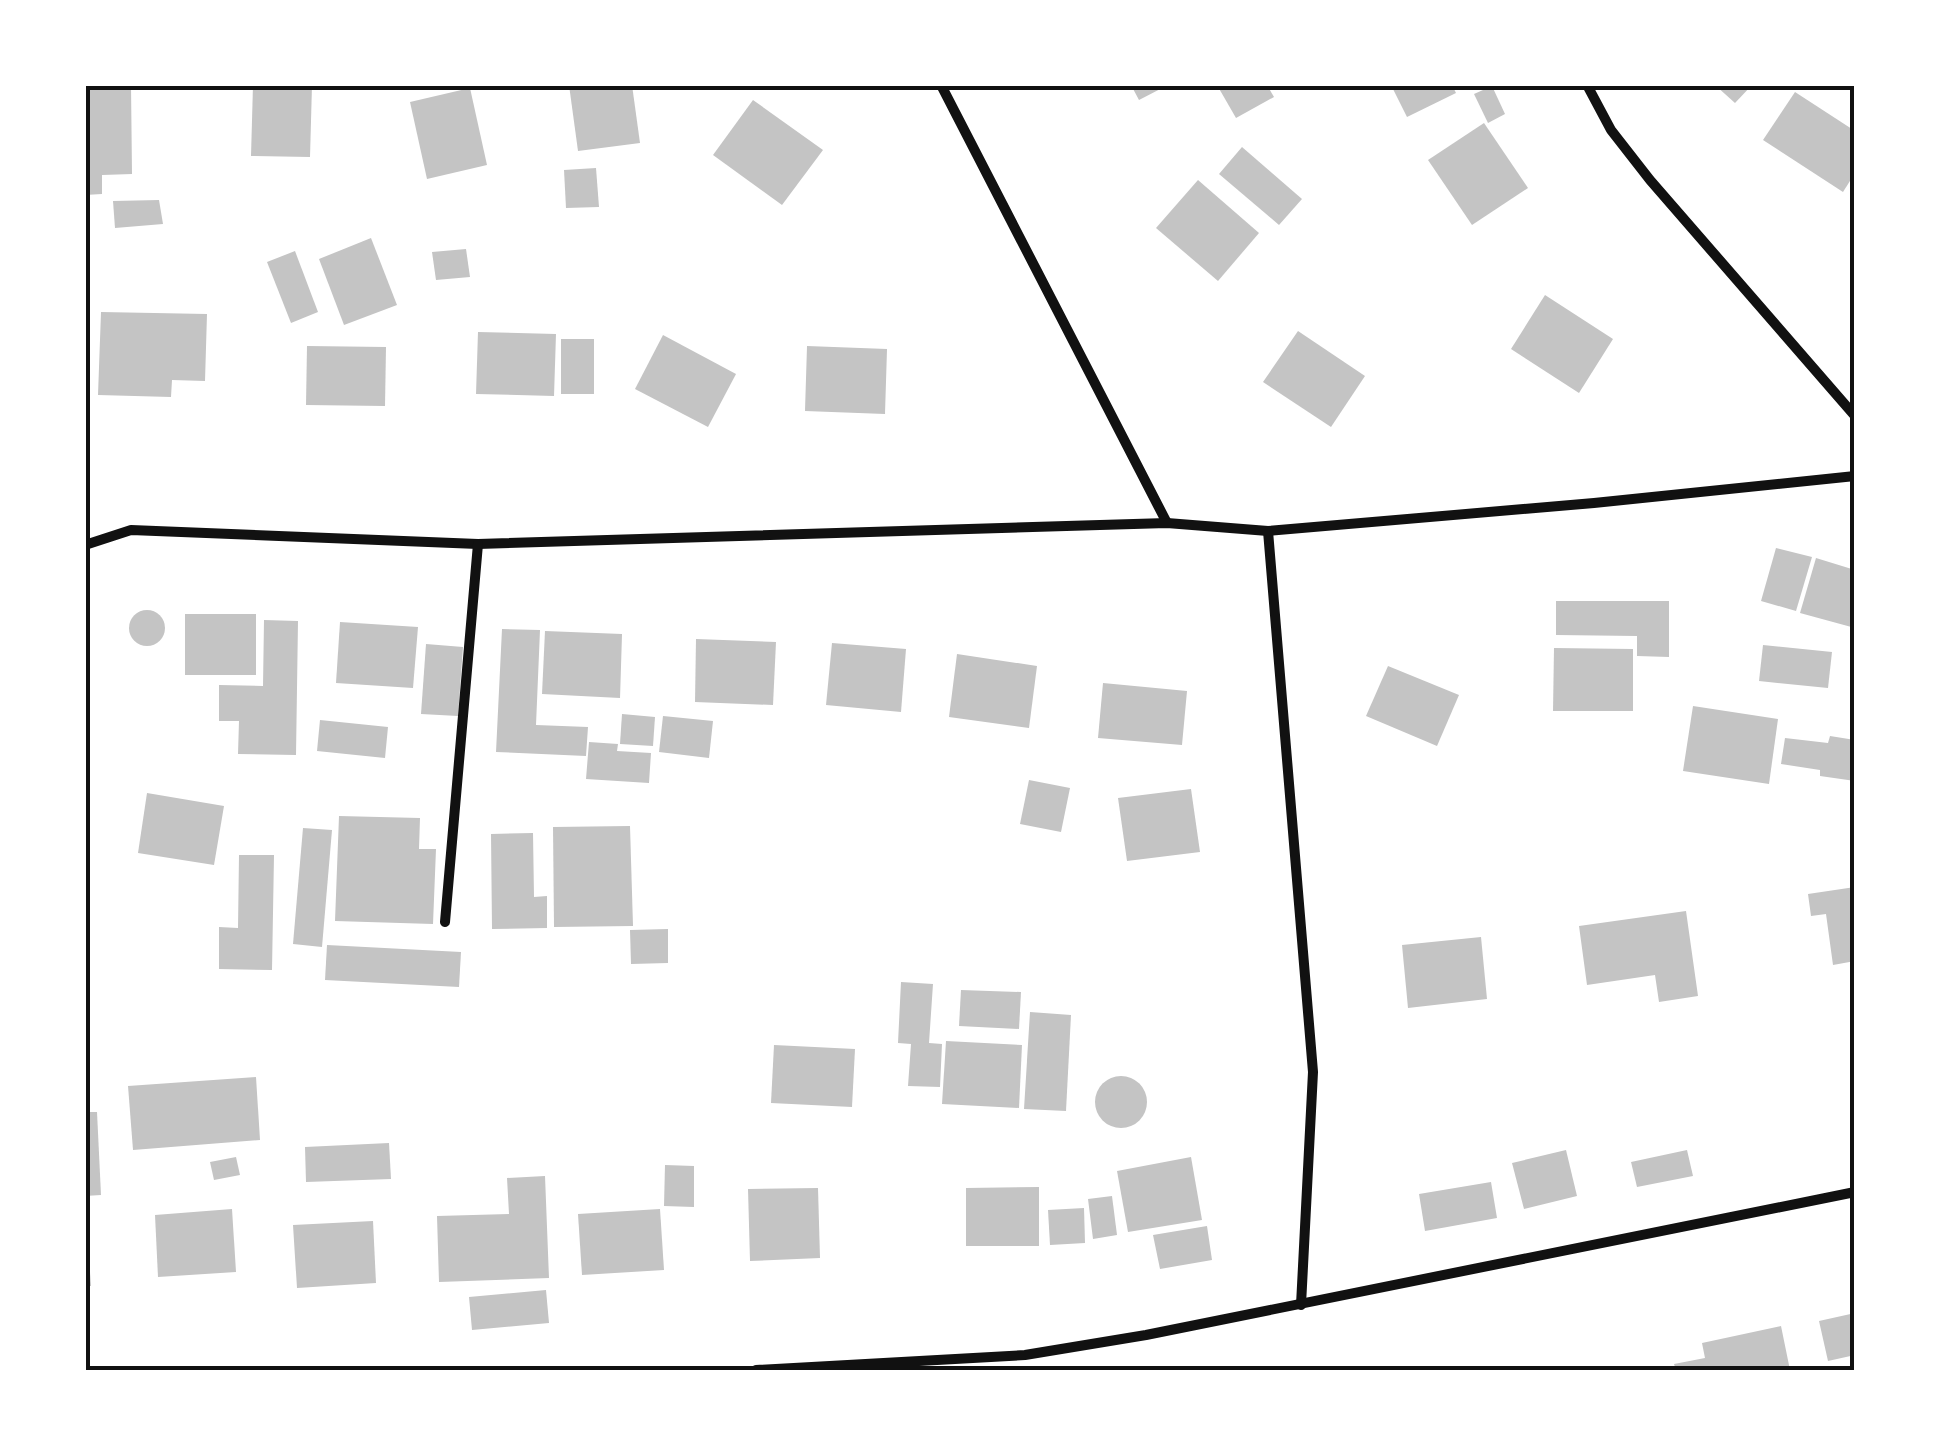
<svg xmlns="http://www.w3.org/2000/svg" width="1940" height="1455" viewBox="0 0 1940 1455" font-family="'Sofia Sans Condensed',sans-serif">
<style>
.building{fill:#c4c4c4}
.lines{fill:none;stroke-linecap:round;stroke-linejoin:round}
.minor{stroke:#111;stroke-width:10}
.neatline{fill:none;stroke:#111;stroke-width:4}
</style>
<rect width="100%" height="100%" fill="#fff"/>
<!-- building -->
<g class="building">
<polygon points="85,85 131,85 132,174 102,175 102,194 85,195"/>
<polygon points="253,85 312,85 310,157 251,156"/>
<polygon points="569,85 632,85 640,143 578,151"/>
<polygon points="1131,85 1168,85 1139,100"/>
<polygon points="1217,85 1267,85 1274,97 1236,118"/>
<polygon points="1391,85 1452,85 1456,93 1407,117"/>
<polygon points="1715,85 1752,85 1735,103"/>
<polygon points="1492,86 1505,114 1488,123 1474,94"/>
<polygon points="470,88 487,165 427,179 410,102"/>
<polygon points="1795,92 1855,131 1855,173 1843,192 1763,140"/>
<polygon points="753,100 823,150 782,205 713,155"/>
<polygon points="1484,123 1528,188 1472,225 1428,160"/>
<polygon points="1242,147 1302,199 1279,225 1219,174"/>
<polygon points="596,168 599,207 566,208 564,170"/>
<polygon points="1198,180 1259,233 1218,281 1156,228"/>
<polygon points="159,200 163,224 115,228 113,201"/>
<polygon points="371,238 397,305 344,325 319,259"/>
<polygon points="466,249 470,277 436,280 432,252"/>
<polygon points="295,251 318,312 291,323 267,262"/>
<polygon points="1545,295 1613,339 1579,393 1511,349"/>
<polygon points="101,312 207,314 205,381 172,380 171,397 98,395"/>
<polygon points="1298,331 1365,376 1331,427 1263,382"/>
<polygon points="478,332 556,334 554,396 476,394"/>
<polygon points="663,335 736,374 708,427 635,389"/>
<rect x="561" y="339" width="33" height="55"/>
<polygon points="307,346 386,347 385,406 306,405"/>
<polygon points="807,346 887,349 885,414 805,411"/>
<polygon points="1776,548 1812,557 1796,611 1761,601"/>
<polygon points="1816,558 1855,570 1855,628 1800,613"/>
<polygon points="1556,601 1669,601 1669,657 1637,656 1637,636 1556,635"/>
<circle cx="147" cy="628" r="18"/>
<rect x="185" y="614" width="71" height="61"/>
<polygon points="264,620 298,621 296,755 238,754 239,721 219,721 219,685 263,686"/>
<polygon points="340,622 418,627 413,688 336,683"/>
<polygon points="502,629 540,630 536,725 588,727 586,756 496,752"/>
<polygon points="545,631 622,634 620,698 542,694"/>
<polygon points="696,639 776,642 773,705 695,702"/>
<polygon points="832,643 906,649 901,712 826,705"/>
<polygon points="426,644 463,647 458,716 421,714"/>
<polygon points="1763,645 1832,652 1828,688 1759,681"/>
<polygon points="1554,648 1633,649 1633,711 1553,711"/>
<polygon points="957,654 1037,666 1029,728 949,717"/>
<polygon points="1388,666 1459,695 1437,746 1366,716"/>
<polygon points="1103,683 1187,691 1182,745 1098,738"/>
<polygon points="1693,706 1778,719 1769,784 1683,771"/>
<polygon points="622,714 655,717 653,746 620,744"/>
<polygon points="663,716 713,721 709,758 659,752"/>
<polygon points="320,720 388,727 385,758 317,751"/>
<polygon points="1830,736 1855,740 1855,781 1820,776 1820,770 1781,764 1785,738 1828,743"/>
<polygon points="589,742 618,744 617,751 651,753 649,783 586,779"/>
<polygon points="1029,780 1070,788 1061,832 1020,824"/>
<polygon points="1191,789 1200,852 1127,861 1118,798"/>
<polygon points="147,793 224,806 214,865 138,853"/>
<polygon points="339,816 420,818 419,849 436,849 433,924 335,921"/>
<polygon points="630,826 633,926 554,927 553,827"/>
<polygon points="303,828 332,830 322,947 293,944"/>
<polygon points="533,833 534,897 547,896 547,928 492,929 491,834"/>
<polygon points="239,855 274,855 272,970 219,969 219,927 238,928"/>
<polygon points="1855,887 1855,961 1833,965 1826,914 1811,916 1808,894"/>
<polygon points="1686,911 1698,996 1659,1002 1655,975 1587,985 1579,926"/>
<polygon points="668,929 668,963 631,964 630,930"/>
<polygon points="1481,937 1487,999 1408,1008 1402,945"/>
<polygon points="327,945 461,952 459,987 325,980"/>
<polygon points="901,982 933,984 929,1043 942,1044 940,1087 908,1086 911,1044 898,1043"/>
<polygon points="961,990 1021,992 1019,1029 959,1026"/>
<polygon points="1030,1012 1071,1015 1066,1111 1024,1109"/>
<polygon points="946,1041 1022,1045 1019,1108 942,1104"/>
<polygon points="774,1045 855,1049 852,1107 771,1103"/>
<circle cx="1121" cy="1102" r="26"/>
<polygon points="256,1077 260,1140 133,1150 128,1086"/>
<polygon points="85,1112 97,1112 101,1195 85,1196"/>
<polygon points="389,1143 391,1179 306,1182 305,1147"/>
<polygon points="1566,1150 1577,1196 1524,1209 1512,1163"/>
<polygon points="1687,1150 1693,1176 1637,1187 1631,1162"/>
<polygon points="236,1157 240,1175 214,1180 210,1162"/>
<polygon points="1191,1157 1202,1220 1128,1232 1117,1171"/>
<polygon points="665,1165 694,1166 694,1207 664,1206"/>
<polygon points="545,1176 549,1278 439,1282 437,1216 509,1214 507,1178"/>
<polygon points="1491,1182 1497,1218 1425,1231 1419,1194"/>
<polygon points="1039,1187 1039,1246 966,1246 966,1188"/>
<polygon points="818,1188 820,1258 750,1261 748,1189"/>
<polygon points="1112,1196 1117,1235 1093,1239 1088,1199"/>
<polygon points="1084,1208 1085,1243 1050,1245 1048,1210"/>
<polygon points="232,1209 236,1272 158,1277 155,1215"/>
<polygon points="660,1209 664,1270 582,1275 578,1214"/>
<polygon points="373,1221 376,1283 297,1288 293,1225"/>
<polygon points="1207,1226 1212,1260 1160,1269 1153,1235"/>
<polygon points="85,1244 88,1244 91,1286 85,1286"/>
<polygon points="546,1290 549,1323 472,1330 469,1297"/>
<polygon points="1855,1313 1855,1355 1828,1361 1819,1321"/>
<polygon points="1781,1326 1790,1370 1676,1370 1674,1364 1705,1358 1702,1343"/>
</g>
<g class="lines">
<!-- minor -->
<g class="minor">
<polyline points="941,85 1167,523"/>
<polyline points="1587,85 1611,130 1650,180 1855,416"/>
<polyline points="1268,531 1313,1072 1301,1305"/>
<polyline points="85,545 131,530 478,544 1167,523 1268,531 1594,503 1855,476"/>
<polyline points="445,922 478,544"/>
<polyline points="756,1370 1025,1355 1146,1335 1855,1192"/>
</g>
</g>
<!-- border -->
<rect width="1940" height="1455" fill="none" stroke="#ffffff" stroke-width="175"/>
<rect x="88" y="88" width="1764" height="1280" class="neatline"/>
</svg>
